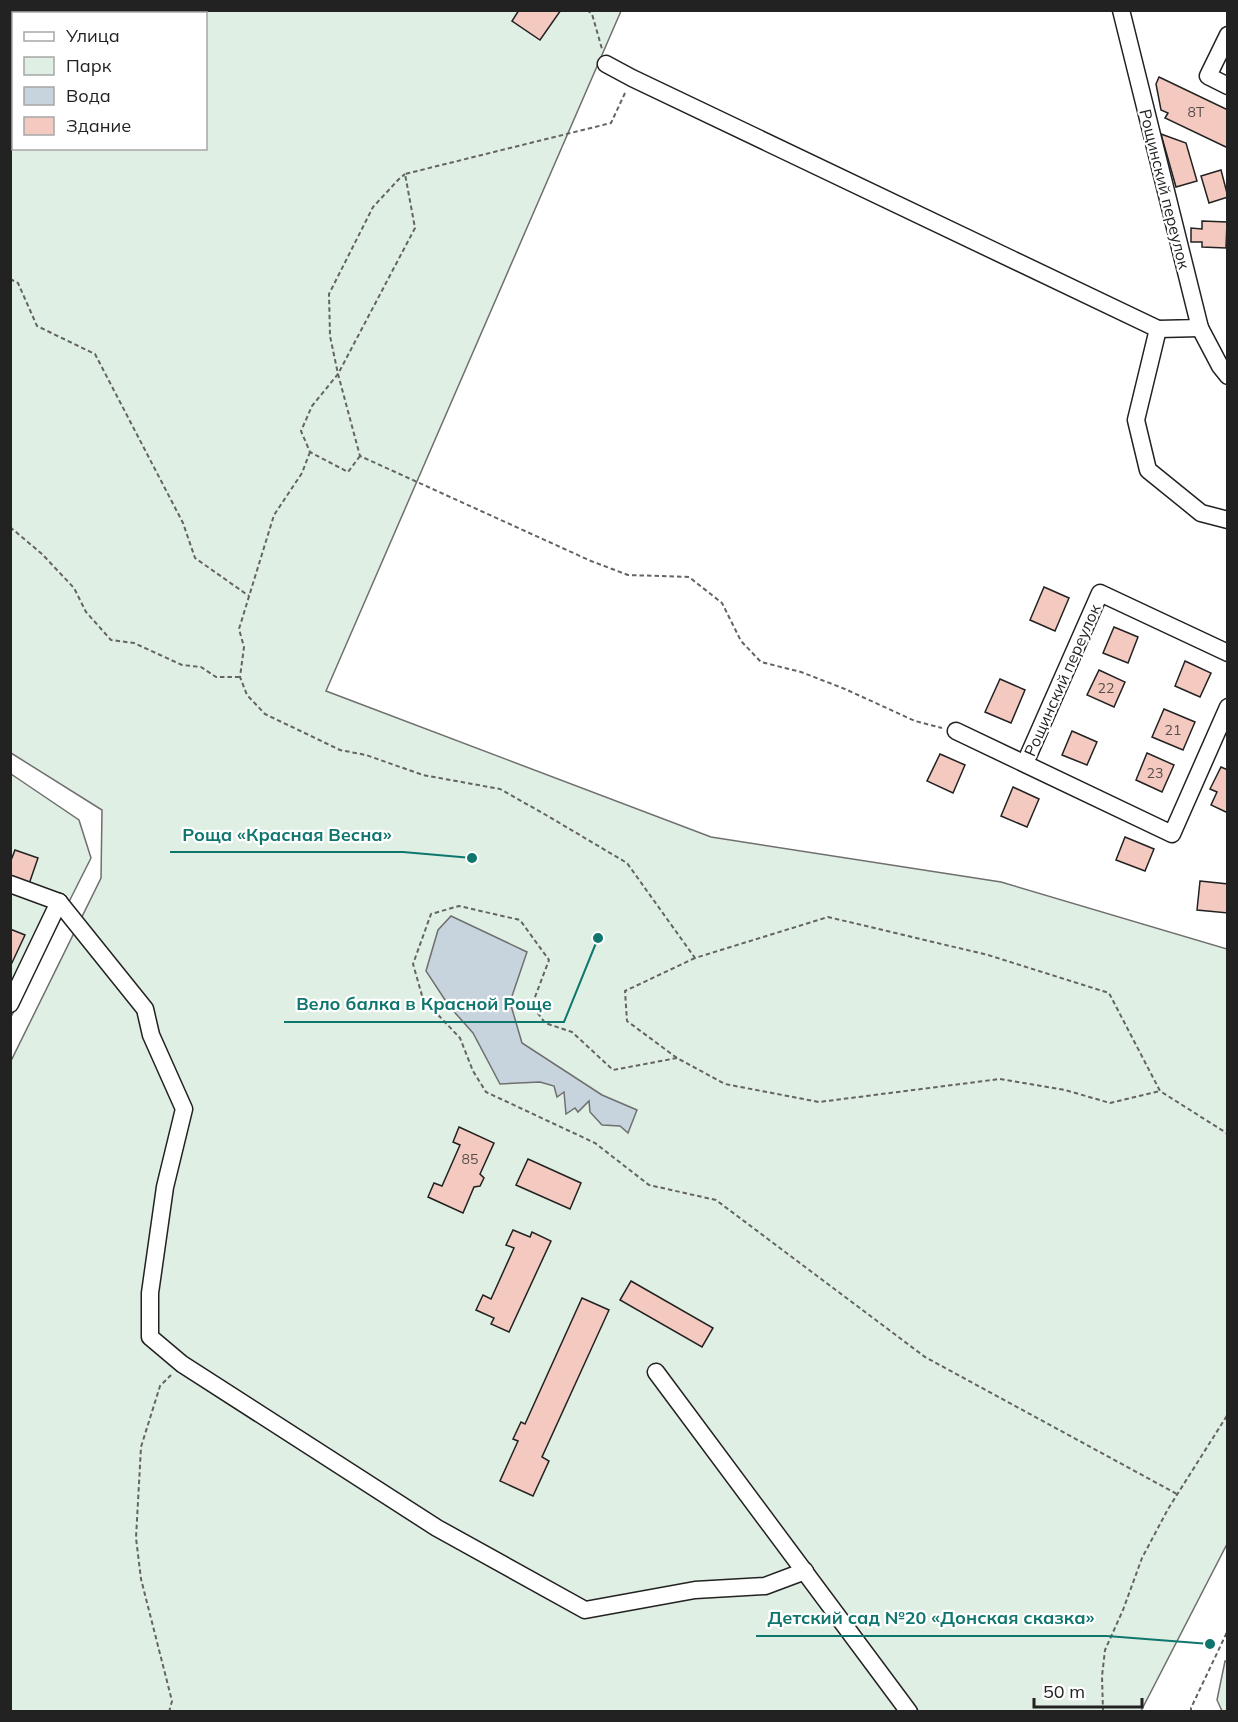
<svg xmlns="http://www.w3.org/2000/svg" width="1238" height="1722" viewBox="0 0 1238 1722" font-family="Mulish,sans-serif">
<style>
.green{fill:#e0efe3;stroke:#6f6f6f;stroke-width:1.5;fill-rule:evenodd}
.water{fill:#c7d3dd;stroke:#6f6f6f;stroke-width:1.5}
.building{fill:#f3c9c0;stroke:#222;stroke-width:1.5}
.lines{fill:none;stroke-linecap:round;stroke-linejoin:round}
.minor-casing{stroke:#222;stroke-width:19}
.path{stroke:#646464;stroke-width:2;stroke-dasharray:4.5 3;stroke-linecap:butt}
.minor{stroke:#fff;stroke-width:16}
.labels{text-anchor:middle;stroke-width:4.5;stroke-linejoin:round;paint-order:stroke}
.number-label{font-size:14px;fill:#564c4a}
.street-label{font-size:16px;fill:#222;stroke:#fff}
.leader{fill:none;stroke:#0f766e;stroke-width:2}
.callout-dot{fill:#0f766e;stroke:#fff;stroke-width:2}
.callout-label{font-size:18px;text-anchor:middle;font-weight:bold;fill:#0f766e;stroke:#fff;stroke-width:4.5;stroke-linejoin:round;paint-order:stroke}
</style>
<rect width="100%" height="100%" fill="#fff"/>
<!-- green -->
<g class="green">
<path d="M 11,11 L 621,11 L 326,691 L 711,837 L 1001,882 L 1227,949 L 1227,1544 L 1141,1711 L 11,1711 L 10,1063 L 101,878 L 102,810 L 11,753 ZM 14,14 L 206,14 L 206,148 L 14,148 Z"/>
<polygon points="11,774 79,820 91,858 11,1017"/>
<polygon points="1225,1661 1227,1662 1227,1711 1222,1711 1217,1700"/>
</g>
<!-- water -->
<polygon class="water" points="451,916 527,952 510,1002 522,1043 602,1095 637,1110 628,1133 620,1126 602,1125 590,1112 589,1101 578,1112 575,1108 566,1114 564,1092 557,1097 554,1086 540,1082 500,1084 473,1033 449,1006 426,971 438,930"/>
<!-- building -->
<g class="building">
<polygon points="519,10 561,10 540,40 512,21"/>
<polygon points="1159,77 1228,110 1228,148 1165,118 1168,113 1161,110 1156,84"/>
<polygon points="1161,134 1186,143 1197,181 1176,187"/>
<polygon points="1221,170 1228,197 1209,203 1201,176"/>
<polygon points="1202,221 1227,222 1226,248 1202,247 1202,242 1191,242 1191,228 1202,229"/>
<polygon points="1044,587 1069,598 1055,631 1030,620"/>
<polygon points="1114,627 1138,637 1128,663 1103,653"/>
<polygon points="1185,661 1211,673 1200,697 1175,686"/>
<polygon points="1099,670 1125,682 1114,707 1087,695"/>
<polygon points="1000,679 1025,690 1011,723 985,712"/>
<polygon points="1164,709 1195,722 1183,750 1152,737"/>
<polygon points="1072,731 1097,742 1087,765 1062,755"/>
<polygon points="1147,753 1174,765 1162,792 1136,780"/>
<polygon points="940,754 965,765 953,793 927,781"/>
<polygon points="1221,767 1228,770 1228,813 1211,805 1217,792 1210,789"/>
<polygon points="1013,787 1039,799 1027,827 1001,816"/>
<polygon points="1125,837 1154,849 1145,871 1116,860"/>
<polygon points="15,850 38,858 29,884 10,877 10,863"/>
<polygon points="1200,881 1228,884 1228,913 1197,910"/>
<polygon points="10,929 25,935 10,967"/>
<polygon points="459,1127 494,1143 480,1174 484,1178 480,1186 474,1187 463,1213 428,1197 434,1183 442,1186 460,1145 453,1142"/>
<polygon points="528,1159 581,1183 570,1209 516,1185"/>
<polygon points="513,1230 530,1237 532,1232 551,1241 509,1332 491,1324 494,1318 476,1310 483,1295 491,1299 514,1248 506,1245"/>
<polygon points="631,1281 713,1328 702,1347 620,1300"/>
<polygon points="582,1298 609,1310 542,1457 549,1461 533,1496 500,1481 518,1441 513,1439 521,1422 525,1424"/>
</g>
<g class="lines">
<!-- minor casing -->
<g class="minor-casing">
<g id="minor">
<polyline points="1121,10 1200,328 1158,329"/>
<polyline points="1228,35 1208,76 1228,86"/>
<polyline points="606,64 632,78 1158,329 1136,420 1148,470 1201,513 1228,520"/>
<polyline points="1200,328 1220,366 1228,376"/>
<polyline points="956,731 1172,834 1228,707"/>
<polyline points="1025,763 1100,593 1228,653"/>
<polyline points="10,884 59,902"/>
<polyline points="59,902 145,1009 151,1035 184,1109 165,1187 150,1293 150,1337 182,1364 437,1528 585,1610 695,1590 765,1586 805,1571"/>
<polyline points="10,1004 59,902"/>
<polyline points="656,1372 909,1712"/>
</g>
</g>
<!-- path -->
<g class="path">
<polyline points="587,10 592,14 602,49"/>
<polyline points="625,93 611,123 405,174 415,228 338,374 360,456 591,561 628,575 689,577 722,603 741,641 761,662 801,672 845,689 915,721 942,728"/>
<polyline points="10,279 18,283 37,326 95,354 183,523 195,558 249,596"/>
<polyline points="310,452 302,473 274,515 239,629 244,647 240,677 247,695 265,714 340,750 366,755 423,775 500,789 546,815 627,863 695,958 828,917 988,955 1109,993 1160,1091 1228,1134"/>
<polyline points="360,456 348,472 310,452 301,431 312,406 338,374 330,336 329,294 373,207 399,179 405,174"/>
<polyline points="10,527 42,554 74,588 86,612 111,640 134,643 182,665 201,667 216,677 240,677"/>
<polyline points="695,958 625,991 627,1021 677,1058 725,1084 819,1102 1000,1079 1065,1090 1110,1103 1160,1091"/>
<polyline points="677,1058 613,1070 572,1032 545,1023 532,1005 549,960 520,920 459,906 431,914 413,964 423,999 460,1038 473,1071 486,1092 595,1143 649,1185 716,1200 925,1357 1177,1494"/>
<polyline points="169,1712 172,1701 141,1579 136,1538 141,1447 160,1386 171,1375"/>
<polyline points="1103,1712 1102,1676 1105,1650 1123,1610 1142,1558 1168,1509 1228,1414"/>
<polyline points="1191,1712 1191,1708 1228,1630"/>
</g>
<!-- minor -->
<use href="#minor" class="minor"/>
</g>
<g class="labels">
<!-- number labels -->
<g class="number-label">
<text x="1196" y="117">8Т</text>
<text x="1106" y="693">22</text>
<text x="1173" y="735">21</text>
<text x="1155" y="778">23</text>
<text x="470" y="1164">85</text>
</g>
<!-- street labels -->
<g class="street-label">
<text transform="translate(1165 189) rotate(76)" y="6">Рощинский переулок</text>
<text transform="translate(1062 680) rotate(-66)" y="6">Рощинский переулок</text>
</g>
</g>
<!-- callouts -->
<path class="leader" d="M472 858L403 852H170M598 938L564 1022H284M1210 1644L1107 1636H756"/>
<g class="callout-dot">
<circle cx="472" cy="858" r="6"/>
<circle cx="598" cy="938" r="6"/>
<circle cx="1210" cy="1644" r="6"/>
</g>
<g class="callout-label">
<text x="287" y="841">Роща «Красная Весна»</text>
<text x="424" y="1010">Вело балка в Красной Роще</text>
<text x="931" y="1624">Детский сад №20 «Донская сказка»</text>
</g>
<!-- border -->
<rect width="1238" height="1722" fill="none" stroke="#222222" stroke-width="24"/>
<!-- legend -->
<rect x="12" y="12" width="195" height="138" fill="#ffffff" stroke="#a7a7a7" stroke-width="1.5"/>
<rect x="24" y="32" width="30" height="9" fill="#ffffff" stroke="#a7a7a7" stroke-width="1.5"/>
<text x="66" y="42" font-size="18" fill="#222222">Улица</text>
<rect x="24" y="57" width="30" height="18" fill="#e0efe3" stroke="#a7a7a7" stroke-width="1.5"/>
<text x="66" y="72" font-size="18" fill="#222222">Парк</text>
<rect x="24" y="87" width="30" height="18" fill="#c7d3dd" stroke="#a7a7a7" stroke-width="1.5"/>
<text x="66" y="102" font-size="18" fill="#222222">Вода</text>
<rect x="24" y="117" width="30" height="18" fill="#f3c9c0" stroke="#a7a7a7" stroke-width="1.5"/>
<text x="66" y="132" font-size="18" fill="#222222">Здание</text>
<!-- scale -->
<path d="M1034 1698v9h108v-9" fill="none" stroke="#222222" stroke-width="3"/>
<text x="1043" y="1698" font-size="18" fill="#222222" stroke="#ffffff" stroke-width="4.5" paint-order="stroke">50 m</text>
</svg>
